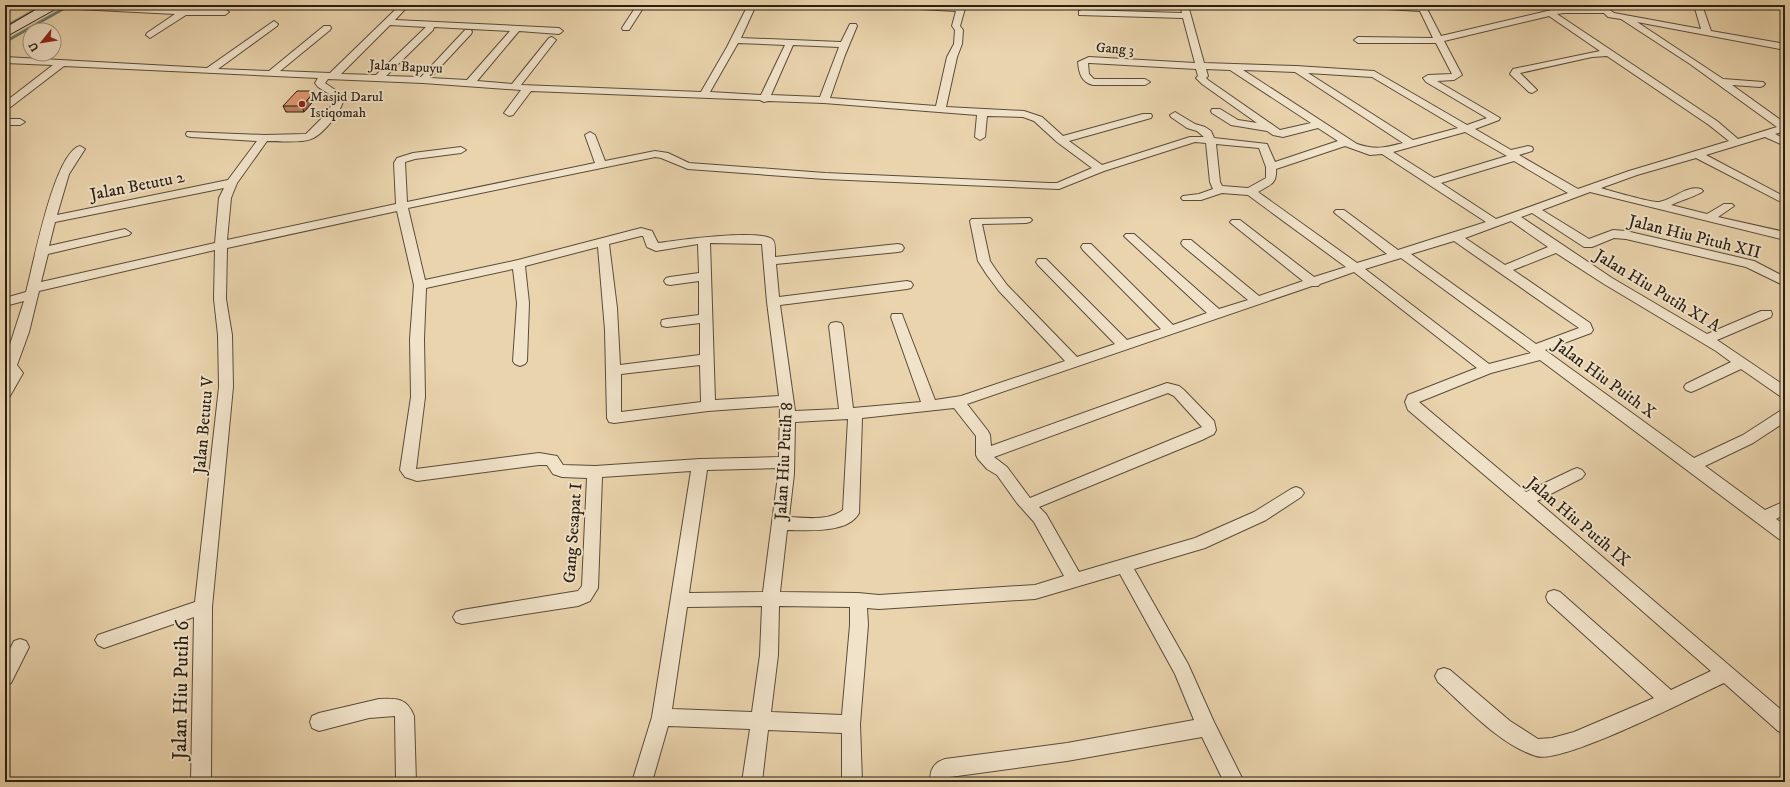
<svg xmlns="http://www.w3.org/2000/svg" width="1790" height="787" viewBox="0 0 1790 787" font-family="'IM FELL DW Pica',serif">
<style>
.lines{fill:none;stroke-linecap:round;stroke-linejoin:round}
.stream{stroke:#6c7a71;stroke-width:3}
.minor-casing{stroke:#594c3a;stroke-width:2}
.secondary-casing{stroke:#291f13;stroke-width:2}
.minor{fill:#f1e3ca;fill-rule:evenodd}
.secondary{fill:#f1e3ca;fill-rule:evenodd}
.wall{fill:#c1825f;stroke:#291f13}
.shaded-wall{fill:#9d6a4d;stroke:#291f13}
.building{fill:#e0976e;stroke:#291f13}
.poi-dot{fill:#8f2418;stroke:#f1e3ca;stroke-width:1.5}
.labels{text-anchor:middle;stroke-width:4;stroke-linejoin:round;paint-order:stroke}
.far-street-label{font-size:14px;fill:#291f13;stroke:#f1e3ca}
.far-poi-label{font-size:14px;fill:#291f13;stroke:#f1e3ca;text-anchor:start}
.street-label{font-size:17px;fill:#291f13;stroke:#f1e3ca}
.near-street-label{font-size:20px;fill:#291f13;stroke:#f1e3ca}
</style>
<rect width="100%" height="100%" fill="#ead4ad"/>
<filter id="stains"><feTurbulence type="fractalNoise" baseFrequency=".005" numOctaves="4"/><feColorMatrix values="0 0 0 0 .2 0 0 0 0 .09 0 0 0 0 .02 0 0 0 .5 -.17"/></filter>
<radialGradient id="worn" r=".72"><stop offset=".6" stop-color="#630" stop-opacity="0"/><stop offset="1" stop-color="#630" stop-opacity=".3"/></radialGradient>
<g class="lines">
<!-- stream -->
<g class="stream">
<polyline points="5,27 44,5"/>
<polyline points="5,42 70,5"/>
</g>
<!-- minor casing -->
<g class="minor-casing">
<g id="minor">
<path d="M 54,5 C 111,5 168,9 225,9 L 229,12 L 225,15 L 186,15 L 150,38 L 146,35 L 147,33 L 175,14 L 58,8 Z"/>
<path d="M 354,5 L 409,5 L 395,20 L 559,28 L 563,31 L 559,34 L 519,31 L 477,81 L 512,84 L 549,38 L 552,37 L 556,40 L 521,85 L 701,92 L 727,47 L 748,5 L 756,5 L 741,38 L 841,42 L 850,24 L 856,24 L 857,26 L 845,55 L 830,98 L 936,106 L 947,57 L 954,44 L 955,30 L 952,26 L 956,11 L 901,8 L 897,5 L 966,5 L 960,26 L 963,30 L 962,44 L 957,57 L 946,107 L 1024,111 L 1042,117 L 1063,136 L 1143,114 L 1151,114 L 1152,116 L 1151,118 L 1069,141 L 1102,165 L 1190,137 L 1204,137 L 1197,131 L 1187,128 L 1171,117 L 1170,115 L 1175,112 L 1195,124 L 1205,127 L 1211,131 L 1214,138 L 1267,144 L 1275,162 L 1338,141 L 1318,128 L 1283,137 L 1273,135 L 1267,131 L 1231,125 L 1212,113 L 1211,111 L 1212,109 L 1220,109 L 1238,120 L 1257,123 L 1202,84 L 1196,78 L 1198,76 L 1196,69 L 1090,63 L 1088,63 L 1089,74 L 1094,79 L 1145,79 L 1150,82 L 1145,85 L 1093,85 C 1081,82 1079,73 1078,62 L 1089,57 L 1195,63 L 1183,18 L 1079,15 L 1079,11 L 1082,10 L 1182,13 L 1180,5 L 1188,5 L 1204,63 L 1296,66 L 1374,71 L 1467,125 L 1487,118 L 1426,82 L 1423,78 L 1428,75 L 1452,74 L 1436,43 L 1358,43 L 1354,40 L 1358,37 L 1433,38 L 1420,11 L 1369,8 L 1365,5 L 1416,5 L 1426,7 L 1441,36 L 1564,7 L 1597,8 L 1595,5 L 1603,5 L 1614,13 L 1701,29 L 1694,5 L 1702,5 L 1711,31 L 1785,44 L 1785,50 L 1637,22 L 1723,79 L 1763,82 L 1765,84 L 1763,86 L 1760,87 L 1732,85 L 1785,123 L 1785,131 L 1775,134 L 1785,139 L 1785,146 L 1765,137 L 1706,155 L 1785,197 L 1785,204 L 1696,158 L 1637,175 L 1601,188 C 1610,191 1653,203 1659,202 C 1673,200 1686,185 1701,189 L 1703,191 C 1699,195 1677,202 1671,205 L 1707,214 L 1724,204 L 1732,204 L 1734,206 L 1718,217 L 1785,232 L 1785,240 L 1590,192 L 1542,210 L 1589,239 L 1613,230 L 1626,231 L 1754,261 L 1785,277 L 1785,286 L 1746,267 L 1626,239 L 1614,238 L 1592,247 L 1584,247 L 1532,213 L 1521,217 L 1612,278 L 1707,334 L 1761,311 L 1771,311 L 1772,314 L 1771,317 L 1717,340 L 1785,386 L 1785,398 L 1780,396 L 1741,369 L 1696,390 L 1691,392 L 1686,390 L 1684,387 L 1686,384 L 1731,362 L 1716,351 L 1604,284 L 1556,253 L 1513,270 L 1590,323 L 1593,330 L 1591,333 L 1545,350 L 1694,458 L 1743,435 L 1780,411 L 1785,410 L 1785,422 L 1753,443 L 1705,466 L 1765,510 L 1785,501 L 1785,514 L 1776,519 L 1785,525 L 1785,540 L 1779,539 L 1540,360 L 1491,373 L 1419,402 L 1526,492 L 1572,470 L 1577,468 L 1582,470 L 1585,474 L 1582,478 L 1537,501 L 1785,713 L 1785,734 L 1778,731 L 1724,683 C 1693,697 1562,765 1536,756 C 1500,745 1466,707 1438,682 L 1435,676 L 1438,670 L 1444,668 L 1450,670 L 1510,721 L 1538,739 L 1552,738 L 1574,732 L 1654,698 L 1548,602 L 1546,597 L 1548,592 L 1554,590 L 1560,592 L 1671,690 L 1711,671 L 1568,546 L 1408,410 L 1405,402 L 1408,395 L 1477,368 L 1354,272 L 1320,284 L 1318,286 L 1312,286 L 967,404 L 988,431 L 990,435 L 991,446 L 1167,383 L 1179,386 L 1184,390 L 1214,421 L 1216,430 L 1214,434 L 1202,440 L 1039,507 L 1046,514 L 1079,572 L 1195,538 L 1254,512 L 1291,489 L 1296,487 L 1301,489 L 1304,493 L 1301,497 L 1266,520 L 1205,548 L 1134,569 L 1188,664 L 1214,722 L 1244,782 L 1224,782 L 1202,737 L 1067,761 L 950,777 L 950,782 L 930,782 C 930,770 933,763 945,759 L 1067,743 L 1194,720 L 1175,674 L 1120,574 L 1035,599 L 879,609 L 867,608 L 868,625 L 860,724 L 862,782 L 842,782 L 842,733 L 768,730 L 762,782 L 742,782 L 750,729 L 668,726 L 652,782 L 632,782 L 652,717 L 691,471 L 602,477 L 598,588 L 590,601 L 578,606 L 462,624 L 456,622 L 453,617 L 456,612 L 462,610 L 578,591 L 582,586 L 587,478 L 562,477 L 553,474 L 547,465 L 539,465 L 417,481 L 405,477 L 400,470 L 411,397 L 410,339 L 414,285 L 397,211 L 227,248 L 226,299 L 232,335 L 233,387 L 212,607 L 211,782 L 191,782 L 194,617 L 104,648 L 98,645 L 95,640 L 98,635 L 195,602 L 219,387 L 218,335 L 214,299 L 215,250 L 39,291 L 29,332 L 17,365 L 23,373 L 10,396 L 5,398 L 5,380 L 9,373 L 5,372 L 5,360 L 24,301 L 5,306 L 5,298 L 26,292 C 33,267 54,152 80,146 L 85,149 L 69,174 L 57,215 L 228,180 L 257,141 L 191,137 L 187,136 L 186,134 L 187,132 L 264,135 L 306,134 L 329,111 L 334,97 L 318,87 L 315,83 L 318,78 L 64,66 L 8,109 L 5,110 L 5,102 L 53,65 L 5,63 L 5,57 L 207,68 L 274,21 L 278,24 L 277,26 L 218,69 L 269,71 L 324,26 L 330,26 L 331,28 L 330,30 L 280,71 L 330,73 L 396,9 L 358,8 ZM 1564,13 L 1604,13 L 1608,17 L 1621,19 L 1690,64 L 1777,127 L 1738,139 L 1717,121 L 1557,14 ZM 1549,16 L 1600,51 L 1513,69 L 1510,74 L 1512,76 L 1529,92 L 1532,93 L 1537,90 L 1520,73 L 1592,57 L 1607,56 L 1709,125 L 1729,141 L 1629,171 L 1578,189 L 1519,155 L 1532,151 L 1533,149 L 1532,147 L 1528,146 L 1511,150 L 1475,129 L 1499,120 L 1500,118 L 1437,81 L 1454,80 L 1462,75 L 1444,41 ZM 390,25 L 426,27 L 376,75 L 341,74 ZM 434,27 L 510,31 L 467,80 L 430,78 L 471,34 L 472,32 L 471,30 L 465,30 L 421,77 L 386,76 L 433,30 ZM 738,43 L 785,45 L 761,95 L 710,92 ZM 793,45 L 839,47 L 820,97 L 771,95 ZM 1206,69 L 1230,70 L 1311,123 L 1280,130 L 1208,80 L 1206,78 L 1208,76 ZM 1243,70 L 1295,72 L 1403,143 C 1384,148 1375,150 1357,144 ZM 1308,73 L 1372,77 L 1458,128 L 1413,140 ZM 328,79 L 423,83 L 521,90 L 504,113 L 509,116 L 513,115 L 531,91 L 760,100 L 764,102 L 768,101 L 824,103 L 977,115 L 975,137 L 980,140 L 985,137 L 987,116 L 1023,117 L 1034,121 L 1057,142 L 1092,168 L 1057,183 L 1049,183 L 825,173 L 689,163 L 668,153 L 655,151 L 605,161 L 595,135 L 590,132 L 585,135 L 595,163 L 407,202 L 405,162 L 415,159 L 461,153 L 466,150 L 461,147 L 413,153 L 397,158 L 394,163 L 396,204 L 227,240 L 231,198 L 237,183 L 267,141 C 277,141 302,143 311,139 C 323,135 344,109 344,96 L 325,83 ZM 1465,132 L 1507,156 L 1434,178 L 1393,152 ZM 1195,142 L 1206,143 L 1210,182 L 1213,189 L 1199,194 L 1183,196 L 1181,198 L 1183,200 L 1201,200 L 1222,193 L 1248,195 L 1346,267 L 1314,277 L 1240,220 L 1232,220 L 1230,222 L 1232,224 L 1303,281 L 1259,296 L 1191,240 L 1183,240 L 1181,243 L 1183,246 L 1248,300 L 1219,309 L 1134,234 L 1126,234 L 1124,236 L 1126,238 L 1207,313 L 1173,325 L 1091,244 L 1083,244 L 1081,247 L 1083,250 L 1161,329 L 1127,340 L 1046,259 L 1038,259 L 1036,262 L 1038,265 L 1115,344 L 1077,357 L 1007,285 L 996,270 L 990,261 L 982,224 L 1026,223 L 1030,222 L 1032,220 L 1030,218 L 972,219 L 970,221 L 978,261 L 987,275 L 999,291 L 1065,361 L 961,396 L 935,400 L 903,317 L 902,314 L 892,314 L 891,317 L 921,402 L 853,408 L 843,326 L 841,323 L 836,322 L 831,323 L 829,326 L 839,409 L 795,411 L 780,305 L 907,289 L 911,288 L 913,285 L 911,282 L 907,281 L 779,297 L 776,264 L 898,252 L 902,251 L 904,248 L 902,245 L 898,244 L 775,257 C 775,252 776,242 772,239 C 757,229 678,240 658,243 L 652,231 L 641,228 L 518,260 L 425,280 L 408,208 L 655,157 L 661,158 L 688,169 L 825,179 L 1059,189 L 1104,171 ZM 1216,144 L 1259,148 L 1266,167 L 1266,178 L 1248,188 L 1222,186 L 1220,182 ZM 1345,146 L 1370,155 L 1382,154 L 1486,222 L 1398,250 L 1344,210 L 1336,210 L 1334,212 L 1336,214 L 1387,254 L 1357,263 L 1258,192 C 1270,184 1277,185 1276,169 ZM 1514,161 L 1568,193 L 1496,219 L 1441,183 ZM 224,188 L 219,198 L 215,243 L 41,282 L 48,254 L 129,235 L 131,233 L 125,229 L 49,246 L 55,222 ZM 1511,221 L 1548,247 L 1505,265 L 1465,238 ZM 641,236 L 643,236 L 647,247 L 656,251 L 698,244 L 699,273 L 670,277 L 666,278 L 664,281 L 666,284 L 670,285 L 699,281 L 699,315 L 667,319 L 662,320 L 661,323 L 662,326 L 667,327 L 700,323 L 700,355 L 620,365 L 617,308 L 609,244 ZM 1454,241 L 1579,328 L 1536,344 L 1411,254 ZM 710,243 L 762,244 L 767,302 L 779,396 L 715,400 ZM 598,247 L 605,330 L 607,418 L 609,422 L 614,423 L 708,411 L 780,406 L 779,457 L 700,459 L 595,466 L 563,465 L 557,456 L 539,453 L 416,469 L 425,397 L 424,339 L 426,288 L 513,269 L 517,303 L 513,361 L 515,364 L 520,366 L 525,364 L 527,361 L 529,303 L 525,266 ZM 1401,258 L 1531,353 L 1489,364 L 1365,269 ZM 700,365 L 701,402 L 621,412 L 621,374 ZM 1168,393 L 1174,396 L 1202,427 L 1030,498 L 1007,467 L 994,457 ZM 954,408 L 976,436 L 976,455 L 978,459 L 987,469 L 997,475 L 1017,503 L 1034,522 L 1064,576 L 1035,585 L 879,595 L 858,593 L 780,592 L 787,530 C 807,530 848,534 859,513 L 862,418 ZM 848,419 L 843,510 C 829,521 806,518 789,517 L 794,474 L 795,422 ZM 779,468 L 763,592 L 689,593 L 707,470 ZM 762,606 L 760,655 L 752,712 L 672,709 L 687,607 ZM 779,606 L 850,607 L 850,625 L 842,715 L 771,712 L 778,655 Z"/>
<polygon points="637,5 645,5 629,30 623,30 622,28"/>
<polygon points="5,119 20,119 25,122 20,125 5,125"/>
<polygon points="20,639 26,641 29,647 11,683 5,685 5,659 14,641"/>
<path d="M 379,699 C 397,698 407,698 414,716 L 416,782 L 396,782 L 395,716 L 369,718 L 319,731 L 312,728 L 310,722 L 312,716 L 319,713 Z"/>
</g>
</g>
<!-- secondary casing -->
<g class="secondary-casing">
<polygon id="secondary" points="44,5 59,5 57,8 5,37 5,28"/>
</g>
<!-- minor -->
<use href="#minor" class="minor"/>
<!-- secondary -->
<use href="#secondary" class="secondary"/>
</g>
<!-- wall -->
<polygon class="wall" points="315,91 317,97 304,112 286,112 283,106"/>
<!-- shaded-wall -->
<polygon class="shaded-wall" points="315,91 317,97 304,112 302,106"/>
<!-- building -->
<polygon class="building" points="297,91 315,91 302,106 283,106"/>
<!-- markers -->
<circle class="poi-dot" cx="302" cy="104" r="4"/>
<g class="labels">
<!-- far-street labels -->
<g class="far-street-label">
<text transform="translate(1115 48) rotate(4)" y="5">Gang 3</text>
<text transform="translate(406 66) rotate(3)" y="5">Jalan Bapuyu</text>
</g>
<!-- far-poi labels -->
<g class="far-poi-label">
<text x="310" y="101">Masjid Darul<tspan x="310" dy="16">Istiqomah</tspan></text>
</g>
<!-- street labels -->
<g class="street-label">
<text transform="translate(137 185) rotate(-11)" y="6">Jalan Betutu 2</text>
<text transform="translate(1695 236) rotate(14)" y="6">Jalan Hiu Pituh XII</text>
<text transform="translate(1658 290) rotate(31)" y="6">Jalan Hiu Putih XI A</text>
<text transform="translate(1605 378) rotate(36)" y="6">Jalan Hiu Puith X</text>
<text transform="translate(203 425) rotate(-85)" y="6">Jalan Betutu V</text>
<text transform="translate(783 461) rotate(-87)" y="6">Jalan Hiu Putih 8</text>
<text transform="translate(1579 521) rotate(40)" y="6">Jalan Hiu Putih IX</text>
<text transform="translate(572 533) rotate(-86)" y="6">Gang Sesapat I</text>
</g>
<!-- near-street labels -->
<g class="near-street-label">
<text transform="translate(180 690) rotate(-89)" y="7">Jalan Hiu Putih 6</text>
</g>
</g>
<!-- margin -->
<rect width="1790" height="787" fill="none" stroke="#ead4ad" stroke-width="20"/>
<rect x="6" y="6" width="1778" height="775" fill="none" stroke="#291f13" stroke-width="2"/>
<rect x="10" y="10" width="1770" height="767" fill="none" stroke="#291f13"/>
<!-- north arrow -->
<g transform="translate(42 42) rotate(240)"><circle r="19" fill="#f1e3ca" stroke="#a19581"/>
<path d="M0-3L7 15L0 10L-7 15Z" fill="#8f2418"/>
<text y="-6" font-size="11" font-weight="bold" text-anchor="middle" fill="#291f13">U</text>
</g>
<rect width="100%" height="100%" filter="url(#stains)"/>
<rect width="100%" height="100%" fill="url(#worn)"/>
</svg>
